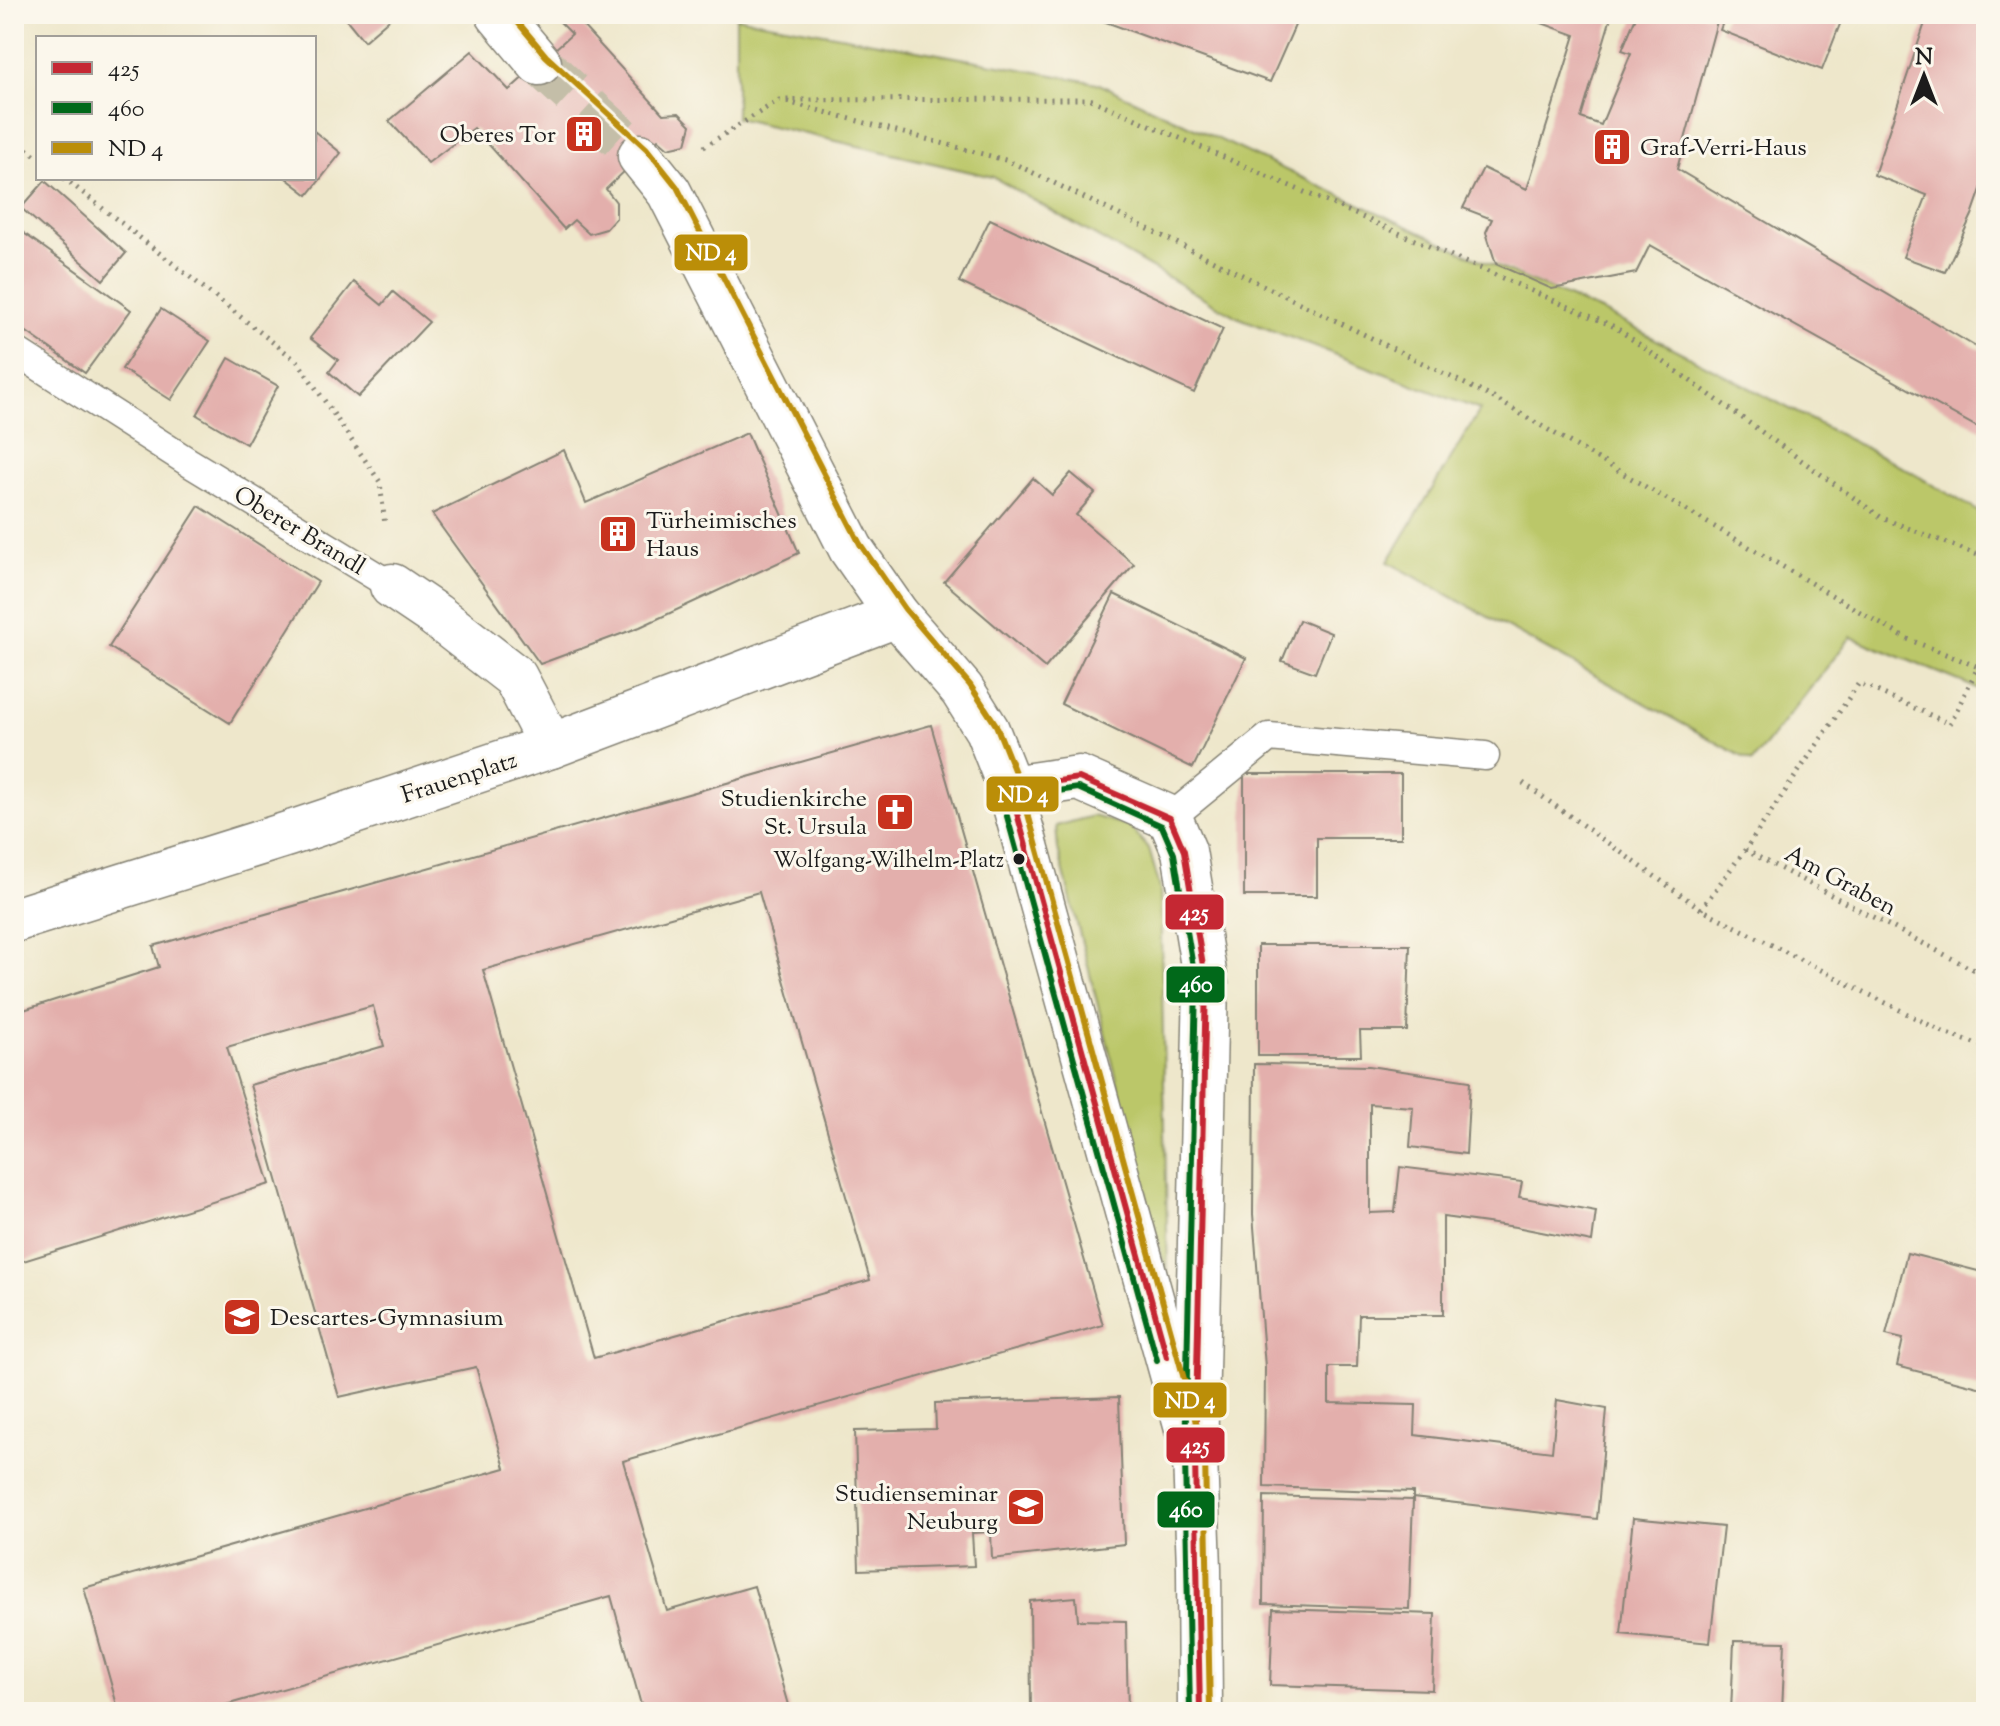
<svg xmlns="http://www.w3.org/2000/svg" width="2000" height="1726" viewBox="0 0 2000 1726" font-family="'Sorts Mill Goudy',serif">
<style>
.green{fill:#bbc769;stroke:#6c7242;stroke-width:2}
.building{fill:#e3afac;fill-rule:evenodd}
.lines{fill:none;stroke-linecap:round;stroke-linejoin:round}
.minor-tunnel{stroke:#c4bea8;stroke-width:44;stroke-dasharray:44 22;stroke-linecap:butt}
.service-casing{stroke:#858274;stroke-width:31}
.minor-casing{stroke:#858274;stroke-width:47}
.path{stroke:#858274;stroke-width:5;stroke-dasharray:2 6;stroke-linecap:butt}
.service{stroke:#fff;stroke-width:28}
.minor{stroke:#fff;stroke-width:44}
.bus-1-casing{stroke:#fbf7ec;stroke-width:12}
.bus-2-casing{stroke:#fbf7ec;stroke-width:12}
.bus-3-casing{stroke:#fbf7ec;stroke-width:12}
.bus-1{stroke:#c52833;stroke-width:6}
.bus-2{stroke:#01691a;stroke-width:6}
.bus-3{stroke:#bb8e08;stroke-width:6}
.bus-dot{fill:#1c1c1c;stroke:#fbf7ec;stroke-width:3}
.labels{text-anchor:middle;stroke-width:6;stroke-linejoin:round;paint-order:stroke}
.bus-label{font-size:22px;fill:#1c1c1c;stroke:#fbf7ec;text-anchor:end}
.poi-label{font-size:24px;fill:#1c1c1c;stroke:#fbf7ec;text-anchor:end}
.street-label{font-size:24px;fill:#1c1c1c;stroke:#fbf7ec}
.line-badge{stroke:#fbf7ec;stroke-width:3}
.badge-label{font-size:22px;text-anchor:middle;font-weight:bold;fill:#fff}
</style>
<rect width="100%" height="100%" fill="#fbf7ec"/>
<filter id="ink" filterUnits="userSpaceOnUse"><feTurbulence type="fractalNoise" baseFrequency=".0125" numOctaves="2"/><feDisplacementMap in="SourceGraphic" scale="16" xChannelSelector="R" yChannelSelector="G"/><feConvolveMatrix kernelMatrix="1 2 1 2 8 2 1 2 1" color-interpolation-filters="sRGB"/></filter>
<filter id="wash" filterUnits="userSpaceOnUse"><feTurbulence type="fractalNoise" baseFrequency=".006" numOctaves="4" result="noise"/><feDisplacementMap in="SourceGraphic" scale="32" xChannelSelector="R" yChannelSelector="G"/><feGaussianBlur stdDeviation="1.8" result="paint"/><feColorMatrix in="noise" values="0 0 0 0 0 0 0 0 0 0 0 0 0 0 0 0 0 1.4 0 .05"/><feComposite in="paint" operator="in"/></filter>
<g filter="url(#wash)">
<rect width="100%" height="100%" fill="#eee7cb"/>
<!-- green -->
<g class="green">
<polygon points="736,17 1097,83 1476,258 1605,313 1904,468 1978,511 1981,532 1986,535 1986,692 1851,637 1752,762 1388,562 1480,410 1237,317 993,177 736,118"/>
<polygon points="1093,816 1129,826 1149,849 1160,888 1168,1280 1058,849 1056,826"/>
</g>
<g id="blocks">
<!-- building -->
<g class="building">
<polygon points="342,14 395,14 364,41"/>
<polygon points="552,14 589,14 581,24 663,114 679,113 691,125 686,144 668,148 658,139 606,189 616,202 616,218 606,229 589,234 574,220 564,229 474,128 428,163 389,121 472,51 509,90 572,34"/>
<polygon points="1084,14 1300,14 1270,82"/>
<polygon points="1517,14 1612,14 1581,118 1601,125 1631,53 1622,50 1637,14 1719,14 1677,169 1986,353 1986,432 1650,245 1636,273 1552,289 1496,264 1486,232 1492,219 1463,208 1483,168 1527,189 1575,35"/>
<polygon points="1726,14 1844,14 1822,70 1720,30"/>
<polygon points="1928,14 1979,14 1986,17 1986,175 1972,215 1945,272 1903,257 1927,195 1874,175"/>
<polygon points="314,131 341,153 308,195 286,178 314,178"/>
<polygon points="45,181 126,253 103,280 21,208"/>
<polygon points="990,219 1223,329 1194,393 959,282"/>
<polygon points="18,229 131,310 85,373 14,323 14,235"/>
<polygon points="354,282 382,305 393,292 429,322 358,397 329,372 338,360 310,338"/>
<polygon points="161,309 210,341 171,400 122,369"/>
<polygon points="229,358 278,386 246,444 197,415"/>
<polygon points="747,433 799,553 640,627 540,664 432,514 564,450 586,503"/>
<polygon points="1071,473 1095,493 1076,515 1134,564 1045,668 944,582 1033,478 1052,495"/>
<polygon points="1986,497 1986,535 1981,532 1978,511"/>
<polygon points="199,506 318,582 230,723 109,647"/>
<polygon points="1114,594 1246,658 1193,768 1061,704"/>
<polygon points="1299,620 1331,633 1315,673 1282,661"/>
<path d="M 931,725 L 1103,1325 L 623,1461 L 667,1611 L 754,1586 L 790,1712 L 643,1712 L 611,1596 L 201,1712 L 119,1712 L 84,1588 L 505,1468 L 476,1367 L 339,1397 L 250,1085 L 384,1046 L 373,1006 L 227,1047 L 270,1184 L 14,1264 L 14,1013 L 159,967 L 153,946 ZM 759,892 L 870,1280 L 594,1358 L 483,970 Z"/>
<polygon points="1244,774 1401,774 1401,838 1317,838 1317,896 1244,896"/>
<polygon points="1258,945 1410,945 1407,1031 1360,1031 1361,1056 1258,1056"/>
<polygon points="1254,1064 1369,1066 1470,1081 1466,1154 1410,1147 1413,1107 1370,1104 1370,1213 1395,1212 1400,1167 1522,1182 1519,1197 1596,1211 1592,1242 1516,1227 1443,1217 1443,1315 1359,1315 1357,1367 1329,1367 1329,1403 1416,1405 1415,1435 1552,1452 1557,1400 1607,1409 1597,1519 1413,1498 1413,1492 1264,1487 1265,1367 1253,1214"/>
<polygon points="1907,1253 1986,1273 1986,1389 1897,1366 1903,1339 1886,1335"/>
<polygon points="1119,1397 1124,1544 992,1559 991,1532 972,1533 974,1566 859,1570 855,1431 936,1429 935,1403"/>
<polygon points="1264,1496 1413,1500 1409,1609 1263,1604"/>
<polygon points="1633,1518 1723,1527 1710,1643 1621,1634"/>
<polygon points="1076,1597 1078,1620 1126,1621 1128,1712 1031,1712 1030,1601"/>
<polygon points="1273,1609 1435,1614 1432,1690 1270,1685"/>
<polygon points="1734,1641 1785,1642 1782,1712 1731,1712"/>
</g>
</g>
</g>
<g filter="url(#ink)">
<use href="#blocks" fill-opacity="0" stroke="#858274" stroke-width="2"/>
<g class="lines">
<!-- minor-tunnel -->
<polyline class="minor-tunnel" points="539,63 640,156"/>
<!-- service casing -->
<g class="service-casing">
<g id="service">
<polyline points="14,350 190,463 392,586"/>
<polyline points="1170,818 1269,737 1485,756"/>
</g>
</g>
<!-- minor casing -->
<g class="minor-casing">
<g id="minor">
<polyline points="498,14 539,63"/>
<polyline points="640,156 669,192 851,549 897,615 962,690 987,730 1010,788 1195,1457"/>
<polyline points="392,586 435,615 515,677 551,746"/>
<polyline points="1010,788 1079,778 1170,818 1184,851 1206,984 1195,1457 1199,1568 1200,1712"/>
<polyline points="14,920 288,834 551,746 897,615"/>
</g>
</g>
<!-- path -->
<g class="path">
<polyline points="787,102 1009,161 1492,397 1905,638 1986,670"/>
<polyline points="14,139 38,158"/>
<polyline points="704,147 779,100 1090,99 1615,327 1882,518 1986,558"/>
<polyline points="64,178 298,362 380,482 385,525"/>
<polyline points="1523,783 1701,909 1947,1034 1986,1047"/>
<polyline points="1745,850 1974,970 1986,974"/>
<polyline points="1701,909 1745,850 1859,683 1950,724 1978,667"/>
</g>
<!-- service -->
<use href="#service" class="service"/>
<!-- minor -->
<use href="#minor" class="minor"/>
<!-- bus-1 casing -->
<g class="bus-1-casing">
<g id="bus-1">
<polyline points="1010,788 1079,778 1170,818 1184,851 1206,984 1195,1457 1200,1712"/>
<polyline points="1010,788 1167,1357"/>
</g>
</g>
<!-- bus-2 casing -->
<g class="bus-2-casing">
<g id="bus-2">
<polyline points="1000,791 1157,1360"/>
<polyline points="1011,798 1078,788 1162,826 1174,854 1196,985 1185,1457 1190,1712"/>
</g>
</g>
<!-- bus-3 casing -->
<g class="bus-3-casing">
<polyline id="bus-3" points="511,14 546,56 647,149 677,187 860,544 905,609 970,685 996,725 1020,785 1205,1455 1210,1712"/>
</g>
<!-- bus-1 -->
<use href="#bus-1" class="bus-1"/>
<!-- bus-2 -->
<use href="#bus-2" class="bus-2"/>
<!-- bus-3 -->
<use href="#bus-3" class="bus-3"/>
</g>
</g>
<!-- icons -->
<defs>
<g id="building-square" transform="scale(2)"><rect x="-9" y="-9" width="18" height="18" rx="4" fill="#c8321e" stroke="#fbf7ec"/><path d="M-4-6H4V6H1V3H-1V6H-4ZM-2.5-4.3h1.7v1.8h-1.7ZM.8-4.3h1.7v1.8H.8ZM-2.5-1h1.7V.8h-1.7ZM.8-1h1.7V.8H.8Z" fill="#fff"/></g>
<g id="church-square" transform="scale(2)"><rect x="-9" y="-9" width="18" height="18" rx="4" fill="#c8321e" stroke="#fbf7ec"/><path d="M-1.2-6h2.4v3.5h3.3v2.4h-3.3V6h-2.4V-.1h-3.3v-2.4h3.3Z" fill="#fff"/></g>
<g id="school-square" transform="scale(2)"><rect x="-9" y="-9" width="18" height="18" rx="4" fill="#c8321e" stroke="#fbf7ec"/><path d="M0-5L7-2L0 1L-7-2ZM-4 1L0 2.5L4 1V4Q0 6-4 4Z" fill="#fff"/></g>
</defs>
<g fill-rule="evenodd">
<use href="#building-square" x="584" y="134"/>
<use href="#building-square" x="1612" y="147"/>
<use href="#building-square" x="618" y="534"/>
<use href="#church-square" x="895" y="812"/>
<use href="#school-square" x="242" y="1317"/>
<use href="#school-square" x="1026" y="1507"/>
</g>
<!-- markers -->
<circle class="bus-dot" cx="1019" cy="859" r="7"/>
<g class="labels">
<!-- bus labels -->
<g class="bus-label">
<text x="1004" y="867">Wolfgang-Wilhelm-Platz</text>
</g>
<!-- poi labels -->
<g class="poi-label">
<text x="556" y="142">Oberes Tor</text>
<text x="1640" y="155" text-anchor="start">Graf-Verri-Haus</text>
<text x="646" y="528" text-anchor="start">Türheimisches<tspan x="646" dy="28">Haus</tspan></text>
<text x="867" y="806">Studienkirche<tspan x="867" dy="28">St. Ursula</tspan></text>
<text x="270" y="1325" text-anchor="start">Descartes-Gymnasium</text>
<text x="998" y="1501">Studienseminar<tspan x="998" dy="28">Neuburg</tspan></text>
</g>
<!-- street labels -->
<g class="street-label">
<text transform="translate(300 530) rotate(31)" y="8">Oberer Brandl</text>
<text transform="translate(459 777) rotate(-18)" y="8">Frauenplatz</text>
<text transform="translate(1841 880) rotate(28)" y="8">Am Graben</text>
</g>
</g>
<g class="line-badge">
<rect x="673" y="233" width="76" height="39" rx="8" fill="#bb8e08"/>
<rect x="985" y="775" width="75" height="38" rx="8" fill="#bb8e08"/>
<rect x="1164" y="893" width="61" height="38" rx="8" fill="#c52833"/>
<rect x="1165" y="965" width="61" height="39" rx="8" fill="#01691a"/>
<rect x="1152" y="1381" width="76" height="38" rx="8" fill="#bb8e08"/>
<rect x="1165" y="1426" width="61" height="38" rx="8" fill="#c52833"/>
<rect x="1156" y="1490" width="60" height="39" rx="8" fill="#01691a"/>
</g>
<g class="badge-label">
<text x="711" y="260">ND 4</text>
<text x="1023" y="802">ND 4</text>
<text x="1194" y="920">425</text>
<text x="1196" y="992">460</text>
<text x="1190" y="1408">ND 4</text>
<text x="1195" y="1453">425</text>
<text x="1186" y="1517">460</text>
</g>
<!-- margin -->
<rect width="2000" height="1726" fill="none" stroke="#fbf7ec" stroke-width="48"/>
<!-- legend -->
<rect x="36" y="36" width="280" height="144" fill="#fbf7ec" stroke="#a29f99" stroke-width="2"/>
<rect x="52" y="62" width="40" height="12" fill="#c52833" stroke="#a29f99" stroke-width="2"/>
<text x="108" y="76" font-size="24" fill="#1c1c1c">425</text>
<rect x="52" y="102" width="40" height="12" fill="#01691a" stroke="#a29f99" stroke-width="2"/>
<text x="108" y="116" font-size="24" fill="#1c1c1c">460</text>
<rect x="52" y="142" width="40" height="12" fill="#bb8e08" stroke="#a29f99" stroke-width="2"/>
<text x="108" y="156" font-size="24" fill="#1c1c1c">ND 4</text>
<!-- north arrow -->
<g transform="translate(1924 76)" stroke="#fbf7ec" stroke-width="6" paint-order="stroke">
<path d="M0-6L14 30L0 20L-14 30Z" fill="#1c1c1c"/>
<text y="-12" font-size="22" font-weight="bold" text-anchor="middle" fill="#1c1c1c">N</text>
</g>
</svg>
